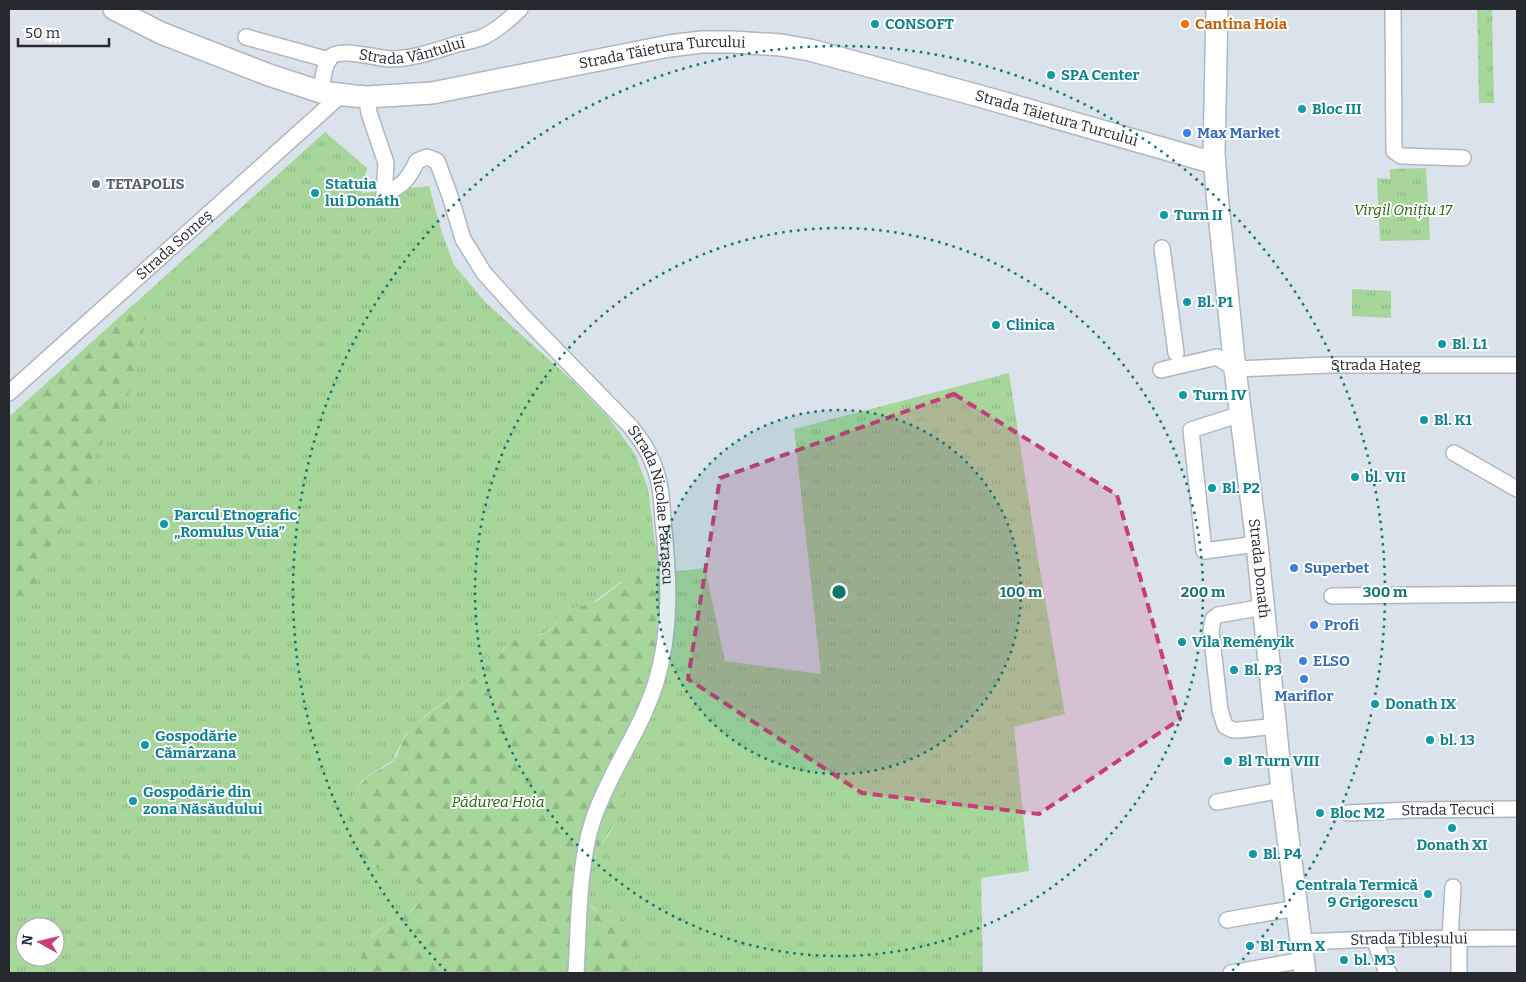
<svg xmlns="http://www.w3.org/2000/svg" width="1526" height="982" viewBox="0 0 1526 982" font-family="Bitter,serif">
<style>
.grass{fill:url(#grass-tufts);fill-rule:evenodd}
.forest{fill:url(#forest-firs)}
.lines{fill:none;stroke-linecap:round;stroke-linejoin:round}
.minor-casing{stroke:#afb7c0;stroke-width:18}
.secondary-casing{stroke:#afb7c0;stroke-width:24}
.minor{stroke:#fff;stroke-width:15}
.secondary{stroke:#fff;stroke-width:21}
.marked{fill:#c63d77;fill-opacity:0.2;stroke:#c63d77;stroke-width:4;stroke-dasharray:10 6;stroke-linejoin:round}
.ring{fill:none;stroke:#0f766e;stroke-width:2.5;stroke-dasharray:2.5 5}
.culture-dot{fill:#0f9aa8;stroke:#fff;stroke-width:2}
.food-dot{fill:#e8710a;stroke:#fff;stroke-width:2}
.shop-dot{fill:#3f7fe0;stroke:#fff;stroke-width:2}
.service-dot{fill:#5c6f8a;stroke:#fff;stroke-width:2}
.labels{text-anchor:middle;stroke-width:4;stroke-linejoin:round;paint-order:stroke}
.culture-label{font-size:15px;font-weight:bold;fill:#0d838f;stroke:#fff;text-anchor:start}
.food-label{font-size:15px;font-weight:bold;fill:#c56008;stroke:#fff;text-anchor:start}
.street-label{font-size:15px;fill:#26292d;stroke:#fff}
.shop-label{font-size:15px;font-weight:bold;fill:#366cbe;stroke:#fff;text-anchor:start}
.service-label{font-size:15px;font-weight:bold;fill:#4e5e75;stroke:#fff;text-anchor:start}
.park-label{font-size:15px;font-style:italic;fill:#226507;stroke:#fff}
.centre{fill:#0f766e;stroke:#fff;stroke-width:2.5}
.ring-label{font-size:15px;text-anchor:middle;font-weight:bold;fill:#0f766e;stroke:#fff;stroke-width:4;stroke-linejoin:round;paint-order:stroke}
</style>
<defs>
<pattern id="grass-tufts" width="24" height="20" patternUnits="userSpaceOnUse" patternTransform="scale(1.25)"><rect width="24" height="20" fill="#a7d69b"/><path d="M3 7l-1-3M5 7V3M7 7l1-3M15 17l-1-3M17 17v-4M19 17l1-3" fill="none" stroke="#90b886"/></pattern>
<pattern id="forest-firs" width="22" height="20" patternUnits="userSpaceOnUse" patternTransform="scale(1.25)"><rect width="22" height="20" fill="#a7d69b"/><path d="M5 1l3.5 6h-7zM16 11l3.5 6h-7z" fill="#90b886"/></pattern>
</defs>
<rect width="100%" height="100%" fill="#dae2eb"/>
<!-- grass -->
<g class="grass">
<polygon points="1477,9 1492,9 1494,103 1479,103"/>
<path d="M 325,132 L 367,168 L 362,193 L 429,186 L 441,230 L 454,265 L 486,303 L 575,383 L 609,418 L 635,454 L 648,488 L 655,544 L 671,572 L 705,568 L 725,661 L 821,674 L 794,429 L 1009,373 L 1038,559 L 1065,714 L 1014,727 L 1029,871 L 981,878 L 983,973 L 637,973 L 636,957 L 618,917 L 600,913 L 586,902 L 587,874 L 599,848 L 610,833 L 622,807 L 622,789 L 617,761 L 621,742 L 642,700 L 653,664 L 660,608 L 621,582 L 591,604 L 570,609 L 562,613 L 552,628 L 544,633 L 504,648 L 499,656 L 466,686 L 426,715 L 412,729 L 405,735 L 393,760 L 369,775 L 362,781 L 353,798 L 350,817 L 371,865 C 383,870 404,872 415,878 C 419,881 422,885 422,891 C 424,912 386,922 373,935 C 363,946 360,959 359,973 L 9,973 L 9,417 ZM 25,927 L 55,927 L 55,957 L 25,957 Z"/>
<polygon points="1426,168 1430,240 1380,241 1377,178 1390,179 1390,169"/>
<polygon points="1352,289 1391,291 1391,318 1352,316"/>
</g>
<!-- forest -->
<g class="forest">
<polygon points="135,303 145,323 131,389 95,455 98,490 73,504 42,573 31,601 11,608 9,607 9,417"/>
<path d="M 638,576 L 647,577 L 655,581 L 659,590 L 660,608 L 657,626 L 657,655 L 650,672 L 645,691 L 630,726 L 621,742 L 617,761 L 622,789 L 622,807 L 619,816 L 599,848 L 587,874 L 586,902 C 599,916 602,911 617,917 C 636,924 635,941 636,957 C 636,963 637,968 637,973 L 359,973 C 360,963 361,953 366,944 C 377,924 418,916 422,896 C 427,871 378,874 363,860 C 356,854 353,845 351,836 C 348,820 350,803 358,789 C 368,771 380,772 393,761 C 400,754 400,742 407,734 C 423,715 446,703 465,686 C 472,681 478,674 484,668 C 489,663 495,660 499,656 C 503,651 506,646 512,642 C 524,633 536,640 550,630 C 556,625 558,616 564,612 C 573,606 584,607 593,603 C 610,595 619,579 638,576 Z"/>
</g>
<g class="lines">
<!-- minor casing -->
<g class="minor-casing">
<g id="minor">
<polyline points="1393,9 1394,151 1401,156 1463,158"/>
<polyline points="246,37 329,60"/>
<path id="s1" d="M 321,92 C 323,81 323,63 332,56 C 343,48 376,58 389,59 C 413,59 435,51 457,44 C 466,42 475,40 483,37 C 497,30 509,20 520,9"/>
<polyline points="367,97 369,113 386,163 384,195"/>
<path id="s2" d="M 384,195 C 403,185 408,180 417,161 L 427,157 L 437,161 L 450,196 L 463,239 L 484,273 L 521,314 L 631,427 C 640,439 649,451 654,466 C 661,483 662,503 663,521 C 669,575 672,630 656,682 C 641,731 609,772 593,820 C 578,865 579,925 576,973"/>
<polyline points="1162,248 1176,353"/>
<path id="s3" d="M 1161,370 L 1217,357 L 1235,369 L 1329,365 L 1517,365"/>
<path id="s4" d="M 9,393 L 341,95"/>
<polyline points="1241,414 1191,430 1204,551 1257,544"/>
<polyline points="1454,453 1517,489"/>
<polyline points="1332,596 1517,594"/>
<polyline points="1264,607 1218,615 1213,619 1211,631 1220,710 1225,726 1233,730 1239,730 1277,726"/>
<polyline points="1217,802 1282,790"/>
<path id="s5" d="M 1348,813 L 1410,810 L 1517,809"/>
<polyline points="1227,920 1296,908"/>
<polyline points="1450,938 1453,887"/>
<polyline points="1374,939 1386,970 1389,973"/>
<polyline points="1459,939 1459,973"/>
<path id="s6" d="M 1301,942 L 1374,939 L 1517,938"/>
<polyline points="1231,973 1303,960"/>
</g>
</g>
<!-- secondary casing -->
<g class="secondary-casing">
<g id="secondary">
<path id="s7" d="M 114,9 L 161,33 L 269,75 L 321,92 L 354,96 L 367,97 L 432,93 L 669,46 L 702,42 L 732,42 L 781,45 L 810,50 L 983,97 L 1214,163"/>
<path id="s8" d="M 1217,9 L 1214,152 L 1217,194 L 1235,369 L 1257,544 L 1282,790 L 1305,973"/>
</g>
</g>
<!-- minor -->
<use href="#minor" class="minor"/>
<!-- secondary -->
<use href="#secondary" class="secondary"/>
</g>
<!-- marked area -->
<path class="marked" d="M 954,394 L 1117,495 L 1180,719 L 1039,814 L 862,793 L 688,679 L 720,478 Z"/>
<!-- distance rings -->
<circle cx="839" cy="592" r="182" fill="#0f766e" fill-opacity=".12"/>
<g class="ring">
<circle cx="839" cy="592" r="182"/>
<circle cx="839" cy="592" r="364"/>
<path d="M446 971A546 546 0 1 1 1232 971"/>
</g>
<!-- markers -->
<g class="culture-dot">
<circle cx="875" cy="24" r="5"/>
<circle cx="1051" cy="75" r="5"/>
<circle cx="1302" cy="109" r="5"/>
<circle cx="315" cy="193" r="5"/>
<circle cx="1164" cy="215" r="5"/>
<circle cx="1187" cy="302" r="5"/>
<circle cx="996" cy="325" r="5"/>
<circle cx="1442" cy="344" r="5"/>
<circle cx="1183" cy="395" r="5"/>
<circle cx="1424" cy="420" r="5"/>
<circle cx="1355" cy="477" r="5"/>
<circle cx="1212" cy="488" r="5"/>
<circle cx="164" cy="524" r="5"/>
<circle cx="1182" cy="642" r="5"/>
<circle cx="1234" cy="670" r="5"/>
<circle cx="1375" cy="704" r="5"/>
<circle cx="1430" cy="740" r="5"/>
<circle cx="145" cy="745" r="5"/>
<circle cx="1228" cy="761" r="5"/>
<circle cx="133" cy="801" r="5"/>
<circle cx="1320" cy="813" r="5"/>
<circle cx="1452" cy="828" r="5"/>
<circle cx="1253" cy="854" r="5"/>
<circle cx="1428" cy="894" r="5"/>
<circle cx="1250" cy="946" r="5"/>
<circle cx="1344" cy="960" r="5"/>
</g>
<circle class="food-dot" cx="1185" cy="24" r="5"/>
<g class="shop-dot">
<circle cx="1187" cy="133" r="5"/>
<circle cx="1294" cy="568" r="5"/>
<circle cx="1314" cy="625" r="5"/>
<circle cx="1303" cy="661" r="5"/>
<circle cx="1304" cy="679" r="5"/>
</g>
<circle class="service-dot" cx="96" cy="184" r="5"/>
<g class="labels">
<!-- culture labels -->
<g class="culture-label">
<text x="885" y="29">CONSOFT</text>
<text x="1061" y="80">SPA Center</text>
<text x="1312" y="114">Bloc III</text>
<text x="325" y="189">Statuia<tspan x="325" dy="17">lui Donáth</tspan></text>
<text x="1174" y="220">Turn II</text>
<text x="1197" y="307">Bl. P1</text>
<text x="1006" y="330">Clinica</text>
<text x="1452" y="349">Bl. L1</text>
<text x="1193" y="400">Turn IV</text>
<text x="1434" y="425">Bl. K1</text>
<text x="1365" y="482">bl. VII</text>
<text x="1222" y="493">Bl. P2</text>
<text x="174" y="520">Parcul Etnografic<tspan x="174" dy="17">„Romulus Vuia”</tspan></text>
<text x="1192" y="647">Vila Reményik</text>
<text x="1244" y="675">Bl. P3</text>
<text x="1385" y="709">Donath IX</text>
<text x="155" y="741">Gospodărie<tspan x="155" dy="17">Cămârzana</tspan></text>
<text x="1440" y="745">bl. 13</text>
<text x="1238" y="766">Bl Turn VIII</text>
<text x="143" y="797">Gospodărie din<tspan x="143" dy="17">zona Năsăudului</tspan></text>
<text x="1330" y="818">Bloc M2</text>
<text x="1452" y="850" text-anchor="middle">Donath XI</text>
<text x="1263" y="859">Bl. P4</text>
<text x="1418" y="890" text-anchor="end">Centrala Termică<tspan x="1418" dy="17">9 Grigorescu</tspan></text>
<text x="1260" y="951">Bl Turn X</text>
<text x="1354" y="965">bl. M3</text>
</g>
<!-- food labels -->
<g class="food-label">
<text x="1195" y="29">Cantina Hoia</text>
</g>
<!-- street labels -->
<g class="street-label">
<text dy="5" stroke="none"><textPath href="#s1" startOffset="120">Strada Vântului</textPath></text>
<text dy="5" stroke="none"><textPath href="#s7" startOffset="569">Strada Tăietura Turcului</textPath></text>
<text dy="5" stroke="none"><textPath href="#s7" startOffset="974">Strada Tăietura Turcului</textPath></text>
<text dy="5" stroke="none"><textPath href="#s4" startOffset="222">Strada Someș</textPath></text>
<text dy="5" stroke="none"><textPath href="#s3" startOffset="220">Strada Hațeg</textPath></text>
<text dy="5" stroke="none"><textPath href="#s2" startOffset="488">Strada Nicolae Pătrașcu</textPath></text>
<text dy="5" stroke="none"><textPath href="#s8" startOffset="562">Strada Donath</textPath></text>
<text dy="5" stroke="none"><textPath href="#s5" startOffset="100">Strada Tecuci</textPath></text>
<text dy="5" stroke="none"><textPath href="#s6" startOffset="108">Strada Țibleșului</textPath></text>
</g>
<!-- shop labels -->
<g class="shop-label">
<text x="1197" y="138">Max Market</text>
<text x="1304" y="573">Superbet</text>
<text x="1324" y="630">Profi</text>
<text x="1313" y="666">ELSO</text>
<text x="1304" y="701" text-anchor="middle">Mariflor</text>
</g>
<!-- service labels -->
<g class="service-label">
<text x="106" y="189">TETAPOLIS</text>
</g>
<!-- park labels -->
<g class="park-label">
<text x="1403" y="215">Virgil Onițiu 17</text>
<text x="498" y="807">Pădurea Hoia</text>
</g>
</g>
<circle cx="839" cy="592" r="8" class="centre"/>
<g class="ring-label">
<text x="1021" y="597">100 m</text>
<text x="1203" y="597">200 m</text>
<text x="1385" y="597">300 m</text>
</g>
<!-- border -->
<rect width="1526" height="982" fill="none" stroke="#26292d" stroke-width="20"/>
<!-- north arrow -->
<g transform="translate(40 942) rotate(278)"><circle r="24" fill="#ffffff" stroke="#a8a9ab"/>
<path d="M0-4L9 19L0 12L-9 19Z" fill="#c63d77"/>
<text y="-8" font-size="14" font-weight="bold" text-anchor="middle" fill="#26292d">N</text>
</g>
<!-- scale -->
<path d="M18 38v8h91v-8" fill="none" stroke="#26292d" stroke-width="2.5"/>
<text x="25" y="38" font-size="15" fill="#26292d" stroke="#ffffff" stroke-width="4" paint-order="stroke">50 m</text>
</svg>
